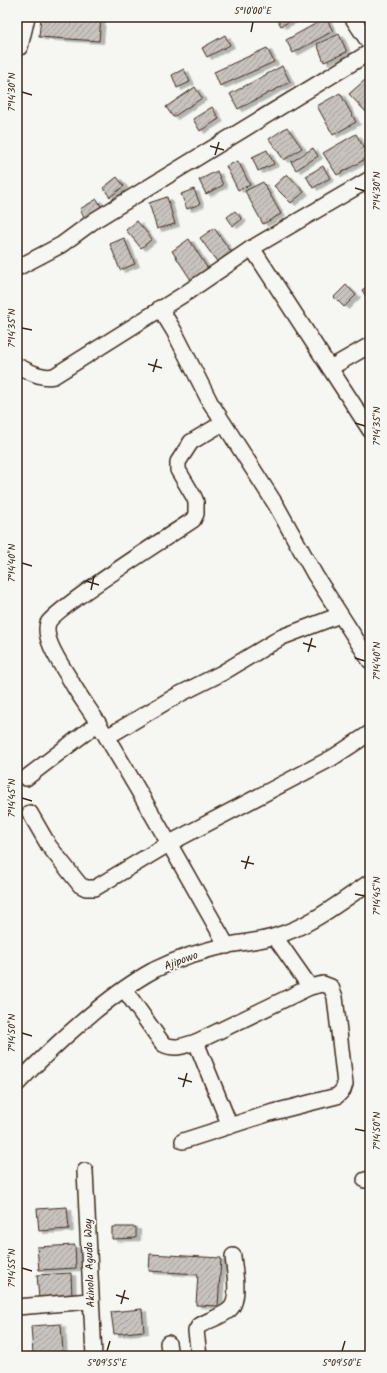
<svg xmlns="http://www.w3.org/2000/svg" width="387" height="1373" viewBox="0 0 387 1373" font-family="Kalam,sans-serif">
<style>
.building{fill:url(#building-hatch);stroke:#3b2a1e;filter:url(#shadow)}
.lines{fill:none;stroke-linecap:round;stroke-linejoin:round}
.minor-casing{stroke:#3b2a1e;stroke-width:18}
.minor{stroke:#f6f6f2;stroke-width:15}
.ticks{fill:none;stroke:#3b2a1e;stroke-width:1.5}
.labels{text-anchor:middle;stroke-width:4;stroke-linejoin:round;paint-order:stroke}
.street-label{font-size:11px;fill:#3b2a1e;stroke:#f6f6f2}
.neatline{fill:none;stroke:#3b2a1e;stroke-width:1.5}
.ticks-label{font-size:10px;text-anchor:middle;fill:#3b2a1e}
</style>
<defs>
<pattern id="building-hatch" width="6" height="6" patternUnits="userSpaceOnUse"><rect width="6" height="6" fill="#c8c3be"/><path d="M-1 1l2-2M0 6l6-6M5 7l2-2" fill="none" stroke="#a49f9a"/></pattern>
<filter id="shadow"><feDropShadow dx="4.5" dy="2.5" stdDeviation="0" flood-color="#0004"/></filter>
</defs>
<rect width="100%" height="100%" fill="#f6f6f2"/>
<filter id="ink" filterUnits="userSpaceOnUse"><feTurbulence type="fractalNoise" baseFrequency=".025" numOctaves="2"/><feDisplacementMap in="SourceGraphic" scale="8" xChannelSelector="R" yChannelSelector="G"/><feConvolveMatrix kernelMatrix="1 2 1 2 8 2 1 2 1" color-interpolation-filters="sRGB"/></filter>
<g filter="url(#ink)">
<!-- building -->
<g class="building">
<polygon points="41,17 101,17 99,41 39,37"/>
<polygon points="276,17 298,17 281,26"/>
<polygon points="326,18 333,31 293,53 286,40"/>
<polygon points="339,34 347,52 324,62 317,44"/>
<polygon points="225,35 230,45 207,57 202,48"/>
<polygon points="267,48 274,62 220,86 214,72"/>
<polygon points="282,66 290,82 238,109 230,94"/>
<polygon points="184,69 190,82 177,88 172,75"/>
<polygon points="365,80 370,85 370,109 366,112 349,94"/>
<polygon points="195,87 202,98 173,117 166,107"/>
<polygon points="340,93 356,122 333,135 317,106"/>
<polygon points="212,107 219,119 200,131 193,119"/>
<polygon points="287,127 302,148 284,160 269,139"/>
<polygon points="356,134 369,157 337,175 323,153"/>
<polygon points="313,148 318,156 296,170 291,162"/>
<polygon points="267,150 274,164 258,171 252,157"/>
<polygon points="238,161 250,185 238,190 226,166"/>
<polygon points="323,166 330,178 313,188 306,176"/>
<polygon points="217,171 223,185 206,194 199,180"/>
<polygon points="287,174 304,192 291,203 274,186"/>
<polygon points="117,177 124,186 110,197 103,188"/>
<polygon points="263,182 281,214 263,224 245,191"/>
<polygon points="194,189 200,204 187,209 181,194"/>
<polygon points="167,197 175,224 157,229 149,203"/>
<polygon points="97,199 102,208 84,218 80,209"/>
<polygon points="235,211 242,219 233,226 227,217"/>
<polygon points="137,221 152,239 141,248 126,230"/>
<polygon points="214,228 232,253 218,263 200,238"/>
<polygon points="124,238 135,264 120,270 110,244"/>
<polygon points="189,239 208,269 191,280 172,251"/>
<polygon points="346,285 356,295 344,307 334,297"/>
<polygon points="370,285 370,303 362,290"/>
<polygon points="67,1207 69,1229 39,1231 37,1209"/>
<polygon points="112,1227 136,1227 136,1238 112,1239"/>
<polygon points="75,1245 76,1268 39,1270 37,1247"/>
<polygon points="150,1254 221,1258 218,1306 196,1305 198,1274 149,1271"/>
<polygon points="71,1273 72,1298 39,1299 37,1275"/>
<polygon points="142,1309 144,1331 114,1334 111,1312"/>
<polygon points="61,1324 63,1352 33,1354 31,1326"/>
</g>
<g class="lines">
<!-- minor casing -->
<g class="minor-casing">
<g id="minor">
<polyline points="352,17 370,44"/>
<polyline points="20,47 27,17"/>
<polyline points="252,248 370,430"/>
<polyline points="17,268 61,245 95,220 370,52"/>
<polyline points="160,308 174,331 210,402 276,505 315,575 370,661"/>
<path d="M 17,366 C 29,371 41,379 54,376 L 186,293 L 252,248 L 370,179"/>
<polyline points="330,368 370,345"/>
<path d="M 223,423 L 191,442 L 178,462 L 178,470 L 194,497 L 196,502 L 196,514 L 193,520 C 173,533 53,610 48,623 C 42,640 64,668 72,683 C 80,697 90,710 98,723 C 143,796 185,871 227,946"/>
<polyline points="107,737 176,696 222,673 282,637 340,615"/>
<polyline points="26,778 98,723"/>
<polyline points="30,813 49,846 80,885 86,888 95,888 170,843 332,758 370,733"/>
<polyline points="275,937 310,987"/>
<path d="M 124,989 L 163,1044 C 175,1050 183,1046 196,1042 L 230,1126"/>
<path d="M 17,1084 C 53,1046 108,995 154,970 C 176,959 204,950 229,945 C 244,942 261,941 276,936 C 311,926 340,902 370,882"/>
<polyline points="183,1141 270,1113 337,1096 343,1090 345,1084 335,997 331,987 323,984 310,987 196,1042"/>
<polyline points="85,1171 94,1356"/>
<polyline points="365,1180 370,1179"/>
<polyline points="17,1307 90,1301"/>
<polyline points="168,1343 170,1356"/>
<path d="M 199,1356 L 196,1331 L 199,1326 C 208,1320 221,1317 229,1310 C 241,1301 234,1269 233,1256"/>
</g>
</g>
<!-- minor -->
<use href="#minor" class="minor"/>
</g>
</g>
<!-- ticks -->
<path class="ticks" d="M 251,32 L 253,22M 22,92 L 32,95M 210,146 L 224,150M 215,155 L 219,142M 355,188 L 365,191M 22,328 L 32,330M 148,364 L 162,368M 153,372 L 157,359M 355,423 L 365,426M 22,563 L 32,566M 86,581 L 99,585M 91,590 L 94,576M 303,643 L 316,647M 308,652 L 312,638M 355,658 L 365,661M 22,798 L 32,801M 241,861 L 254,864M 245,869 L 249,856M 355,894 L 365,896M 22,1033 L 32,1036M 178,1078 L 192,1082M 183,1087 L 187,1073M 355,1129 L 365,1131M 22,1268 L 32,1271M 116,1295 L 129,1299M 121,1304 L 125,1290M 107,1351 L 110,1341M 342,1351 L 345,1341"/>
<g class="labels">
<!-- street labels -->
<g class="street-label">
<text transform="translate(181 960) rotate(-20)" y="4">Ajipowo</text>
<text transform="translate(89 1263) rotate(-92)" y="4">Akinola Aguda Way</text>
</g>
</g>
<!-- margin -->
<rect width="387" height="1373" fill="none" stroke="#f6f6f2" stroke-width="44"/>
<rect x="22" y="22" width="343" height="1329" class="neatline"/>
<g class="ticks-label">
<text x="253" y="14">5°10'00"E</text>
<text transform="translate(11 92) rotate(-90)" y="4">7°14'30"N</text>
<text transform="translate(376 191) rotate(-90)" y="4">7°14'30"N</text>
<text transform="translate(11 328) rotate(-90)" y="4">7°14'35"N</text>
<text transform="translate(376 426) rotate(-90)" y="4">7°14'35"N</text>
<text transform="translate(11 563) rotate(-90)" y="4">7°14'40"N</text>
<text transform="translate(376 661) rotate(-90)" y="4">7°14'40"N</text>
<text transform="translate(11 798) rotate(-90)" y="4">7°14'45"N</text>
<text transform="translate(376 896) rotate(-90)" y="4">7°14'45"N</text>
<text transform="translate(11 1033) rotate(-90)" y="4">7°14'50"N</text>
<text transform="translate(376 1131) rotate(-90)" y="4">7°14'50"N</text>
<text transform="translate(11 1268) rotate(-90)" y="4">7°14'55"N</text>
<text x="107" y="1366">5°09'55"E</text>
<text x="342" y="1366">5°09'50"E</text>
</g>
</svg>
